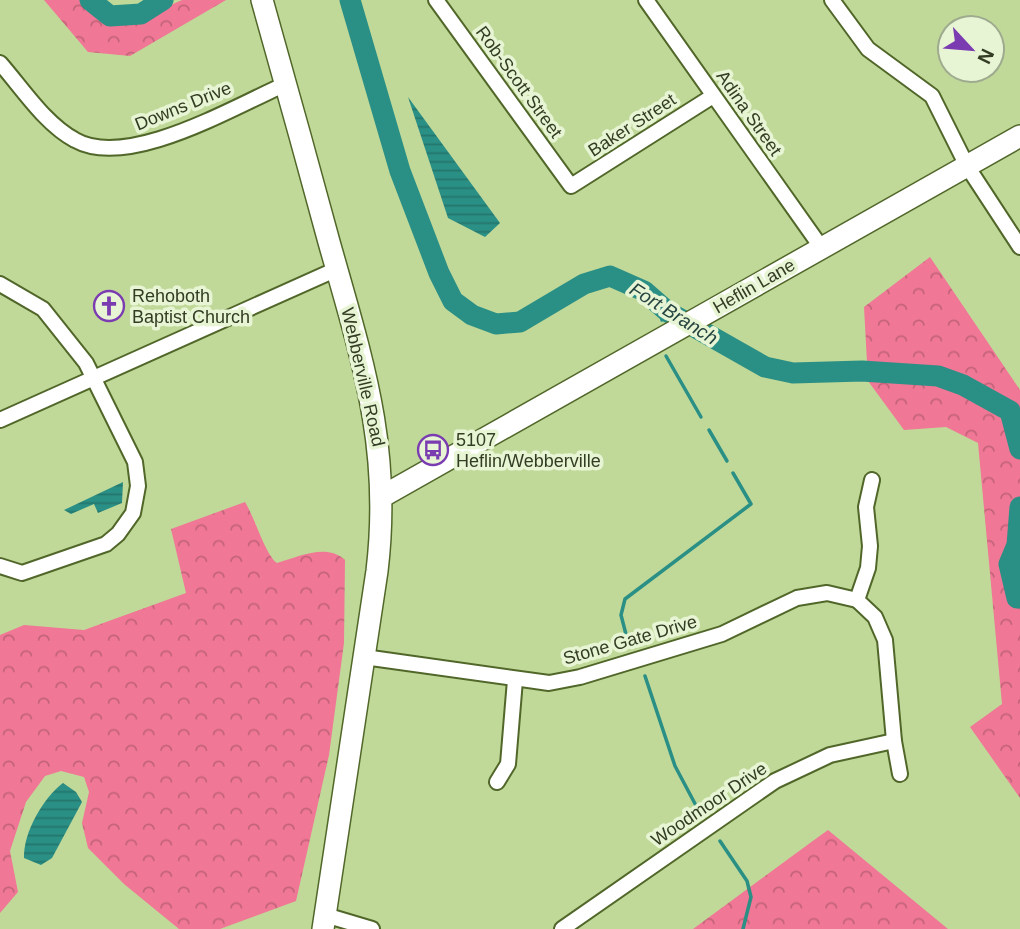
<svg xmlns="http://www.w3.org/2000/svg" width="1020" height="929" viewBox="0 0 1020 929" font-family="Helvetica,sans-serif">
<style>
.forest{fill:url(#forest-crowns)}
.water{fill:url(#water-rules)}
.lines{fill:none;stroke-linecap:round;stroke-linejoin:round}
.stream{stroke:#2a8f85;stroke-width:3.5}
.river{stroke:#2a8f85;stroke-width:21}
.street-casing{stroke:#51672a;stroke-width:18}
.secondary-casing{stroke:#51672a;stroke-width:24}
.street{stroke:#fff;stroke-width:14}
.secondary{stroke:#fff;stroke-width:21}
.labels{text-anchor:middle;stroke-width:7;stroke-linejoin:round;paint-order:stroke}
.street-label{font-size:18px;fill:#333d23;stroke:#e7f5d5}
.poi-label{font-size:18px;fill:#333d23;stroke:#e7f5d5;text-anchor:start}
.water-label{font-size:19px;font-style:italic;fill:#264440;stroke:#e7f5d5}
</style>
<defs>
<pattern id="forest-crowns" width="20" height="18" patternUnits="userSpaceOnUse" patternTransform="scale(1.75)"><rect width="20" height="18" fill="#f07795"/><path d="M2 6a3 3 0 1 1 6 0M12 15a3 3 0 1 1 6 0" fill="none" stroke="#c36379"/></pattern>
<pattern id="water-rules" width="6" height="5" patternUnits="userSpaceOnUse" patternTransform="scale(1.75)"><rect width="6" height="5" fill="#2a8f85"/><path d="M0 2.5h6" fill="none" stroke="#25766c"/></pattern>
</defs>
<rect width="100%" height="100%" fill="#c0d999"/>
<!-- forest -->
<g class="forest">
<polygon points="44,0 102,0 87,5 108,21 139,19 182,0 226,0 130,56 88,52"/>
<polygon points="930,257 1020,390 1020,798 970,727 1002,704 978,443 946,427 904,430 868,381 864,307"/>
<path d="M 245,502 C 255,518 265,554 277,563 C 299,557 326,543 345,560 L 344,643 L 329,755 L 296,901 L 220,929 L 179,929 L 124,884 L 88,848 L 82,823 L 89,792 L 84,777 L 61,771 L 45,776 L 26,802 L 10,851 L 18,892 L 0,913 L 0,635 L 24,625 L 84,630 L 186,593 L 171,529 Z"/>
<polygon points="828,830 948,929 693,929 810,843"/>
</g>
<!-- water -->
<g class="water">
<polygon points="408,97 500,223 485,237 448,218"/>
<polygon points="123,482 122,503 98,513 94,504 71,514 64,510"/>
<path d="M 63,783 L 76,792 L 82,802 L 52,858 L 41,865 L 24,858 C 23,833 43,798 63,783 Z"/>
</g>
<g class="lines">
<!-- stream -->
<g class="stream">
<polyline points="660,305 662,320"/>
<polyline points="666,356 701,417"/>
<polyline points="709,430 727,461"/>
<polyline points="629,646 621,615 625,599 751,504 733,473"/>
<polyline points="645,676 675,766 701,815"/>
<polyline points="720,841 747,881 751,897 743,929"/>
</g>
<!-- river -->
<g class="river">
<polyline points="90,0 110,16 141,14 163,0"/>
<polyline points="350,0 400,171 439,273 453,301 472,315 496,324 520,322 584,284 610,276 644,291 668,312 765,367 793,373 862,371 938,376 963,385 1010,411 1020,449"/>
<polyline points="1020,507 1017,545 1009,564 1017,598 1020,598"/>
</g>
<!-- street casing -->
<g class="street-casing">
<g id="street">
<polyline points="436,0 571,186 713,96"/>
<polyline points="646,0 821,247"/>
<polyline points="832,0 868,49 932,96 967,166 1020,247"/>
<path d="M 0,63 C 22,88 45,124 75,140 C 128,170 233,107 286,84"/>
<polyline points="0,284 43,309 86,363 135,462 138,486 133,513 118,534 106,544 22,573 0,566"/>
<polyline points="0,420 337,269"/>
<polyline points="872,480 866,507 870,546 868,568 857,600 875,617 885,640 894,741 900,774"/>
<polyline points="364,657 549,683 580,677 722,634 797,598 827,593 857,600"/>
<polyline points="497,782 508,764 515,680"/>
<polyline points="325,915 372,929"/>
<polyline points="562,929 775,781 830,755 894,741"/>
</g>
</g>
<!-- secondary casing -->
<g class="secondary-casing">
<g id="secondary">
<path d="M 262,0 C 285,81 307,161 329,242 C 362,359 392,447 377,571 L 323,929"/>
<polyline points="383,496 1020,136"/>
</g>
</g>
<!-- street -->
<use href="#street" class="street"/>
<!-- secondary -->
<use href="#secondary" class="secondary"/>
</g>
<!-- icons -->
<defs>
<g id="church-ring" transform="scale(1.575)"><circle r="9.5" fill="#e7f5d5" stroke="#7c3cb1" stroke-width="1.5"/><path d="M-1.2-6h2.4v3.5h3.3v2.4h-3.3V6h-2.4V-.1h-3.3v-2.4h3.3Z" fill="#7c3cb1"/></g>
<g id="bus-ring" transform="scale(1.575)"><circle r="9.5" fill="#e7f5d5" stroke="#7c3cb1" stroke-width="1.5"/><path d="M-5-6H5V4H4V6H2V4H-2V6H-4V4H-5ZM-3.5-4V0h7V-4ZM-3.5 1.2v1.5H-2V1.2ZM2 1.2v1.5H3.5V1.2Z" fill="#7c3cb1"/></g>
</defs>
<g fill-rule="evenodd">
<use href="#church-ring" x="109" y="306"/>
<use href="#bus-ring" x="433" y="450"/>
</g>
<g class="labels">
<!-- street labels -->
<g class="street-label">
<text transform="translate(519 82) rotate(54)" y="6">Rob-Scott Street</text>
<text transform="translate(183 106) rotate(-22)" y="6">Downs Drive</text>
<text transform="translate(749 113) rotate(55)" y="6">Adina Street</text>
<text transform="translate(632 125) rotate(-33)" y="6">Baker Street</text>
<text transform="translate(754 286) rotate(-30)" y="6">Heflin Lane</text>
<text transform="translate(363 377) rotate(77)" y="6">Webberville Road</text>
<text transform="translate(630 640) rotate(-16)" y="6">Stone Gate Drive</text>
<text transform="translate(709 804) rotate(-34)" y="6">Woodmoor Drive</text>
</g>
<!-- poi labels -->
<g class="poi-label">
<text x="132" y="302">Rehoboth<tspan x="132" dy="21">Baptist Church</tspan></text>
<text x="456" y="446">5107<tspan x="456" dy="21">Heflin/Webberville</tspan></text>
</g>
<!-- water labels -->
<g class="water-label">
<text transform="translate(674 313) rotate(32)" y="7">Fort Branch</text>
</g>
</g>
<!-- north arrow -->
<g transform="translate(971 49) rotate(116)"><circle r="33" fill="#e7f5d5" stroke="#9fab8e" stroke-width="2"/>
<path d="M0-5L12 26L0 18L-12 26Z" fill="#7c3cb1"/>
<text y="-10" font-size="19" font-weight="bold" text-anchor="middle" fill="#333d23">N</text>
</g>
</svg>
